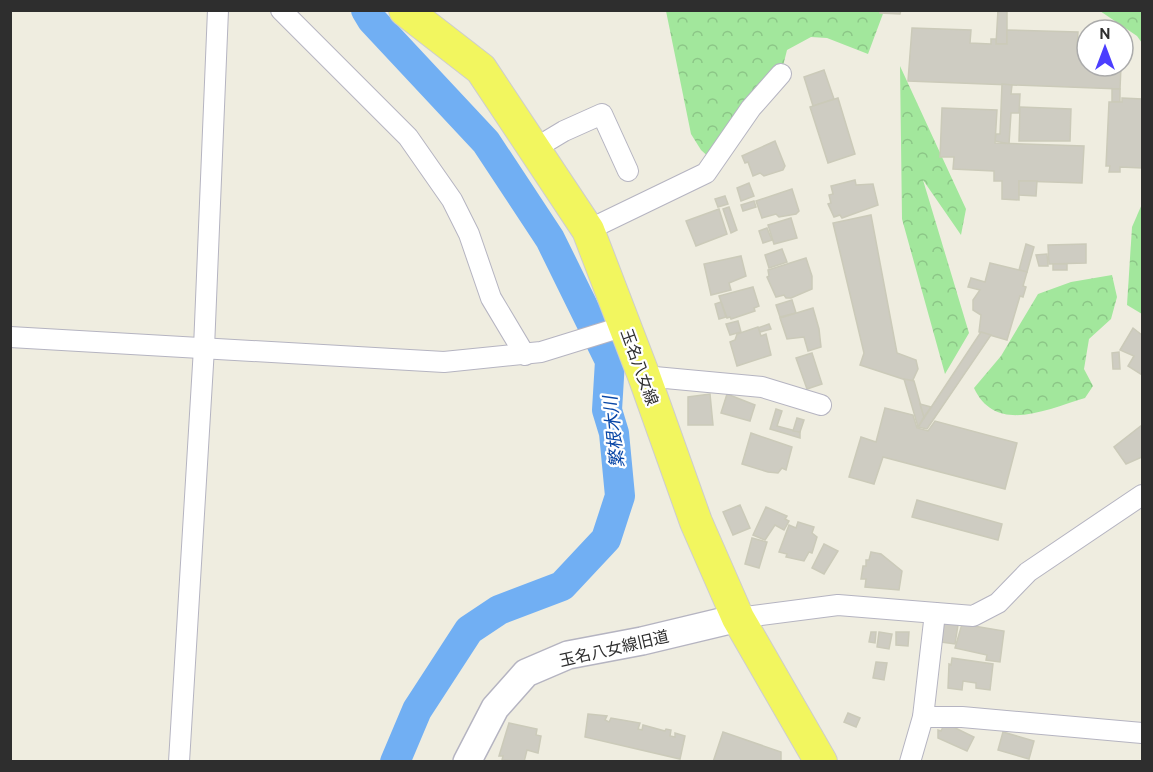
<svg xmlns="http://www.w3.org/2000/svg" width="1153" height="772" viewBox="0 0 1153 772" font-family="Cabin,'Noto Sans JP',sans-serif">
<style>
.forest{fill:url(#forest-crowns)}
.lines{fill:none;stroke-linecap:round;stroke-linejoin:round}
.river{stroke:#71aff3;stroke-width:30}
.building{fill:#ceccc2;stroke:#cbcab9;stroke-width:1.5}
.street-casing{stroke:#b5b4c1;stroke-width:22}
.secondary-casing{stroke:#b5b4c1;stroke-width:30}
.primary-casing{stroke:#cdcdcd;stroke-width:34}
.street{stroke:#fff;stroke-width:20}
.secondary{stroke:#fff;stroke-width:27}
.primary{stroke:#f2f65f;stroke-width:32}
.labels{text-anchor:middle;stroke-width:4.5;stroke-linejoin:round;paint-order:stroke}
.street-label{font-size:16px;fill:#2e2e2e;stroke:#fff}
.water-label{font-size:18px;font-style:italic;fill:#0947a7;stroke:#fff}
</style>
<defs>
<pattern id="forest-crowns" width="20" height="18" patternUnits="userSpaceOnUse" patternTransform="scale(1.5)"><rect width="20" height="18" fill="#a2e79c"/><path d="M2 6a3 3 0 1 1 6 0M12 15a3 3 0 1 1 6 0" fill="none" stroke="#8cc687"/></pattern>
</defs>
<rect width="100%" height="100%" fill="#efede0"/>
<!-- forest -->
<g class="forest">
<polygon points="666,11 884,11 868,54 827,38 811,37 787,50 781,74 713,161 701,150 691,134"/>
<polygon points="1100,11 1142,11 1142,43 1137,36"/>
<polygon points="900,66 966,209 961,235 923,180 969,333 945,374 902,219"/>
<polygon points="1142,204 1142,314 1127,305 1132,227"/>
<path d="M 1112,275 L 1117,297 L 1111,319 L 1089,339 L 1084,369 L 1093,386 L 1085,398 C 1047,409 996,435 974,388 L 1001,356 L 1038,294 L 1071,282 Z"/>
</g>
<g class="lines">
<!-- river -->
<polyline class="river" points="366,10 372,20 486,142 550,239 610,361 607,410 614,433 620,496 606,539 562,586 499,610 469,630 417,710 395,762"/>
</g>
<!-- building -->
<g class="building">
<polygon points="880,10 901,10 900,14 880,13"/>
<polygon points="998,10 1007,10 1007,44 996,44"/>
<polygon points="912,28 971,30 970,43 991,44 991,39 996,39 996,44 1007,44 1007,30 1078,32 1077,47 1087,47 1087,66 1121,66 1120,89 908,81"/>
<polygon points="824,70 834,99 813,106 804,77"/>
<polygon points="1002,84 1012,85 1011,94 1020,94 1019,113 1011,113 1009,144 995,141 996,134 1000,134"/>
<rect x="1112" y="89" width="8" height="13"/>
<polygon points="838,98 855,154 828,163 810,107"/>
<polygon points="1122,98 1142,99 1142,168 1120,167 1120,172 1109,172 1110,166 1106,166 1109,102 1122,102"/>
<polygon points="1020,107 1071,109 1070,141 1019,141"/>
<polygon points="942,108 997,110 995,143 1084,146 1082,183 1019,181 1019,200 1002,199 1002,181 994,181 994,171 953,169 954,157 940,157"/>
<polygon points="775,141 785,166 783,170 764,176 760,173 753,176 748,162 745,163 742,156"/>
<polygon points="855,180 856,185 873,184 878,205 842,218 840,215 834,217 828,204 831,203 829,195 833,194 831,186"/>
<polygon points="1019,181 1037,181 1036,196 1019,195"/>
<polygon points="749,183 754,196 741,201 737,188"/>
<polygon points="792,189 799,211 796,214 779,217 776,214 762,218 756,201"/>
<polygon points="725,196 728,204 718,207 715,199"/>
<polygon points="754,201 756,207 743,211 741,205"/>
<polygon points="729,207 737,230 731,233 723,209"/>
<polygon points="719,209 727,234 696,246 686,221"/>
<polygon points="871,215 897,353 916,360 918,369 912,382 860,365 864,353 833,223"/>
<polygon points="791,218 797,238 774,244 768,225"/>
<polygon points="767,228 772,240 763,243 759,231"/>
<polygon points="1026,244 1034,247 1027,272 1019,270"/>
<polygon points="1086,244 1086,263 1049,264 1048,245"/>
<polygon points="782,249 787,262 769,268 765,255"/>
<polygon points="1047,254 1048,266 1039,266 1036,255"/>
<polygon points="741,256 746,276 729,283 731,290 711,295 704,264"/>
<polygon points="806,258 812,276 812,289 791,298 786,298 784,295 776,297 767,277 769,276 768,270"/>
<polygon points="990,263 1027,272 1023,286 1026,287 1023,297 1020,296 1007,340 979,332 981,315 973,310 973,300 980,290 968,287 971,278 985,282"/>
<rect x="1053" y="264" width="14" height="6"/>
<polygon points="753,287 759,306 754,308 755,311 731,319 730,317 727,318 719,296"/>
<polygon points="792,300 796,313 780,317 776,305"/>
<polygon points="721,302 726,317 719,319 715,304"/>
<polygon points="813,308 819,329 821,347 808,351 804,337 787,339 780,318"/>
<polygon points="738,321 741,332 730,335 726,324"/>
<polygon points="769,324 771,329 760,332 758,328"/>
<polygon points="758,327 761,336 766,334 771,355 737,366 730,342 735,340 737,334"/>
<polygon points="1133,328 1142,335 1142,375 1128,366 1134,356 1120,350"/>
<polygon points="981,332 991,335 927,429 918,427"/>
<polygon points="1119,352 1120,369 1113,369 1112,353"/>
<polygon points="812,353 822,384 807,389 796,358"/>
<polygon points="904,379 914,381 924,417 918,427"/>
<polygon points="710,394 713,425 688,425 688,397"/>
<polygon points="727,394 755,405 750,421 721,413"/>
<polygon points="920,404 931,407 924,417"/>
<polygon points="885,408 913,415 917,428 928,431 935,421 1017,443 1005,489 883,457 874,484 849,477 861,437 876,442"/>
<polygon points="776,409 782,411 777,426 800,432 800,438 770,429"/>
<polygon points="797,418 804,420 800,432 793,431"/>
<polygon points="1142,425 1142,457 1126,464 1114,447"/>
<polygon points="751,433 792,447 786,470 782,468 778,473 768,472 742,464"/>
<polygon points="917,500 1002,524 998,540 912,517"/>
<polygon points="740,505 750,528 733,535 723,512"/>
<polygon points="766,507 787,516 785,519 789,521 784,530 775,525 765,540 753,535"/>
<polygon points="798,522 814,527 812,533 817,537 812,553 809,552 804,561 786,557 787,554 779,552 789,525 796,528"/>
<polygon points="752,538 767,542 759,568 745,564"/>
<polygon points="824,544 838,551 824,574 812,568"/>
<polygon points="871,552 881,554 902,571 899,590 865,587 866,579 861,579 863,566 866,566 866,560 869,560"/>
<polygon points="937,622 958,625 955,644 934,641"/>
<polygon points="962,624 1004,631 1000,662 986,660 987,655 955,648"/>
<polygon points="871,632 876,632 875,643 869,642"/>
<polygon points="879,632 892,634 889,649 877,647"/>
<polygon points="896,632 909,632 908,646 896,645"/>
<polygon points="952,658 993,664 990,690 976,688 976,683 963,681 962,690 948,688 949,664 951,665"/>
<polygon points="876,662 887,663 884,680 873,678"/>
<polygon points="848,713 860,718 856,727 844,722"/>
<polygon points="588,714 607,716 605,720 609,722 611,718 640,723 638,729 642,730 643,725 665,731 666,729 671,730 670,736 675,737 675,733 685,736 680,759 585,737"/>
<polygon points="509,723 537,729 536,735 541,736 538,753 527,750 524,762 502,760 503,756 499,756"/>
<polygon points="945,723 974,737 967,751 938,738 938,730 941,731"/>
<polygon points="723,732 781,752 781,762 713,762"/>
<polygon points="1003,732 1034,741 1029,759 998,750"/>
</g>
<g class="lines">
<!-- street casing -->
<g class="street-casing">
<g id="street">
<polyline points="281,10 408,137 452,200 469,234 491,298 525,355"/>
<polyline points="534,149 564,131 602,114 628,171"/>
<polyline points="588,230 706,173 751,108 781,74"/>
<polyline points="10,337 444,362 541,352 625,326"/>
<polyline points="644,376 762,387 821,405"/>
<polyline points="738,618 838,605 973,616 998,603 1028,572 1142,495"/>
<polyline points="923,717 962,717 1142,733"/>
<polyline points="179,762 204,348 218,10"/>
<polyline points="910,762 923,717 935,613"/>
</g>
</g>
<!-- secondary casing -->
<g class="secondary-casing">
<polyline id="secondary" points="467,762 495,708 526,673 568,655 642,641 738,618"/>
</g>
<!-- primary casing -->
<g class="primary-casing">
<polyline id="primary" points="405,10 481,69 588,230 644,376 696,522 738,618 821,762"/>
</g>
<!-- street -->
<use href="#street" class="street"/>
<!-- secondary -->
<use href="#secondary" class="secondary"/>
<!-- primary -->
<use href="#primary" class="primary"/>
</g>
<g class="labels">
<!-- street labels -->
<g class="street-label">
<text transform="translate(640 367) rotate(70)" y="6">玉名八女線</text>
<text transform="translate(614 648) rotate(-13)" y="6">玉名八女線旧道</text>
</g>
<!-- water labels -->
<g class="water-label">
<text transform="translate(614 432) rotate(-96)" y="6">繁根木川</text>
</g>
</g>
<!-- border -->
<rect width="1153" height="772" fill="none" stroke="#2e2e2e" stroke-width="24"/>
<!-- north arrow -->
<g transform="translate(1105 48)"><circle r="28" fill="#ffffff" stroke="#ababab" stroke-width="1.5"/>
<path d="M0-4.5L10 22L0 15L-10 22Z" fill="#4c3eff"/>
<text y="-9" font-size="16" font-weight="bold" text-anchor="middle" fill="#2e2e2e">N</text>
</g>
</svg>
